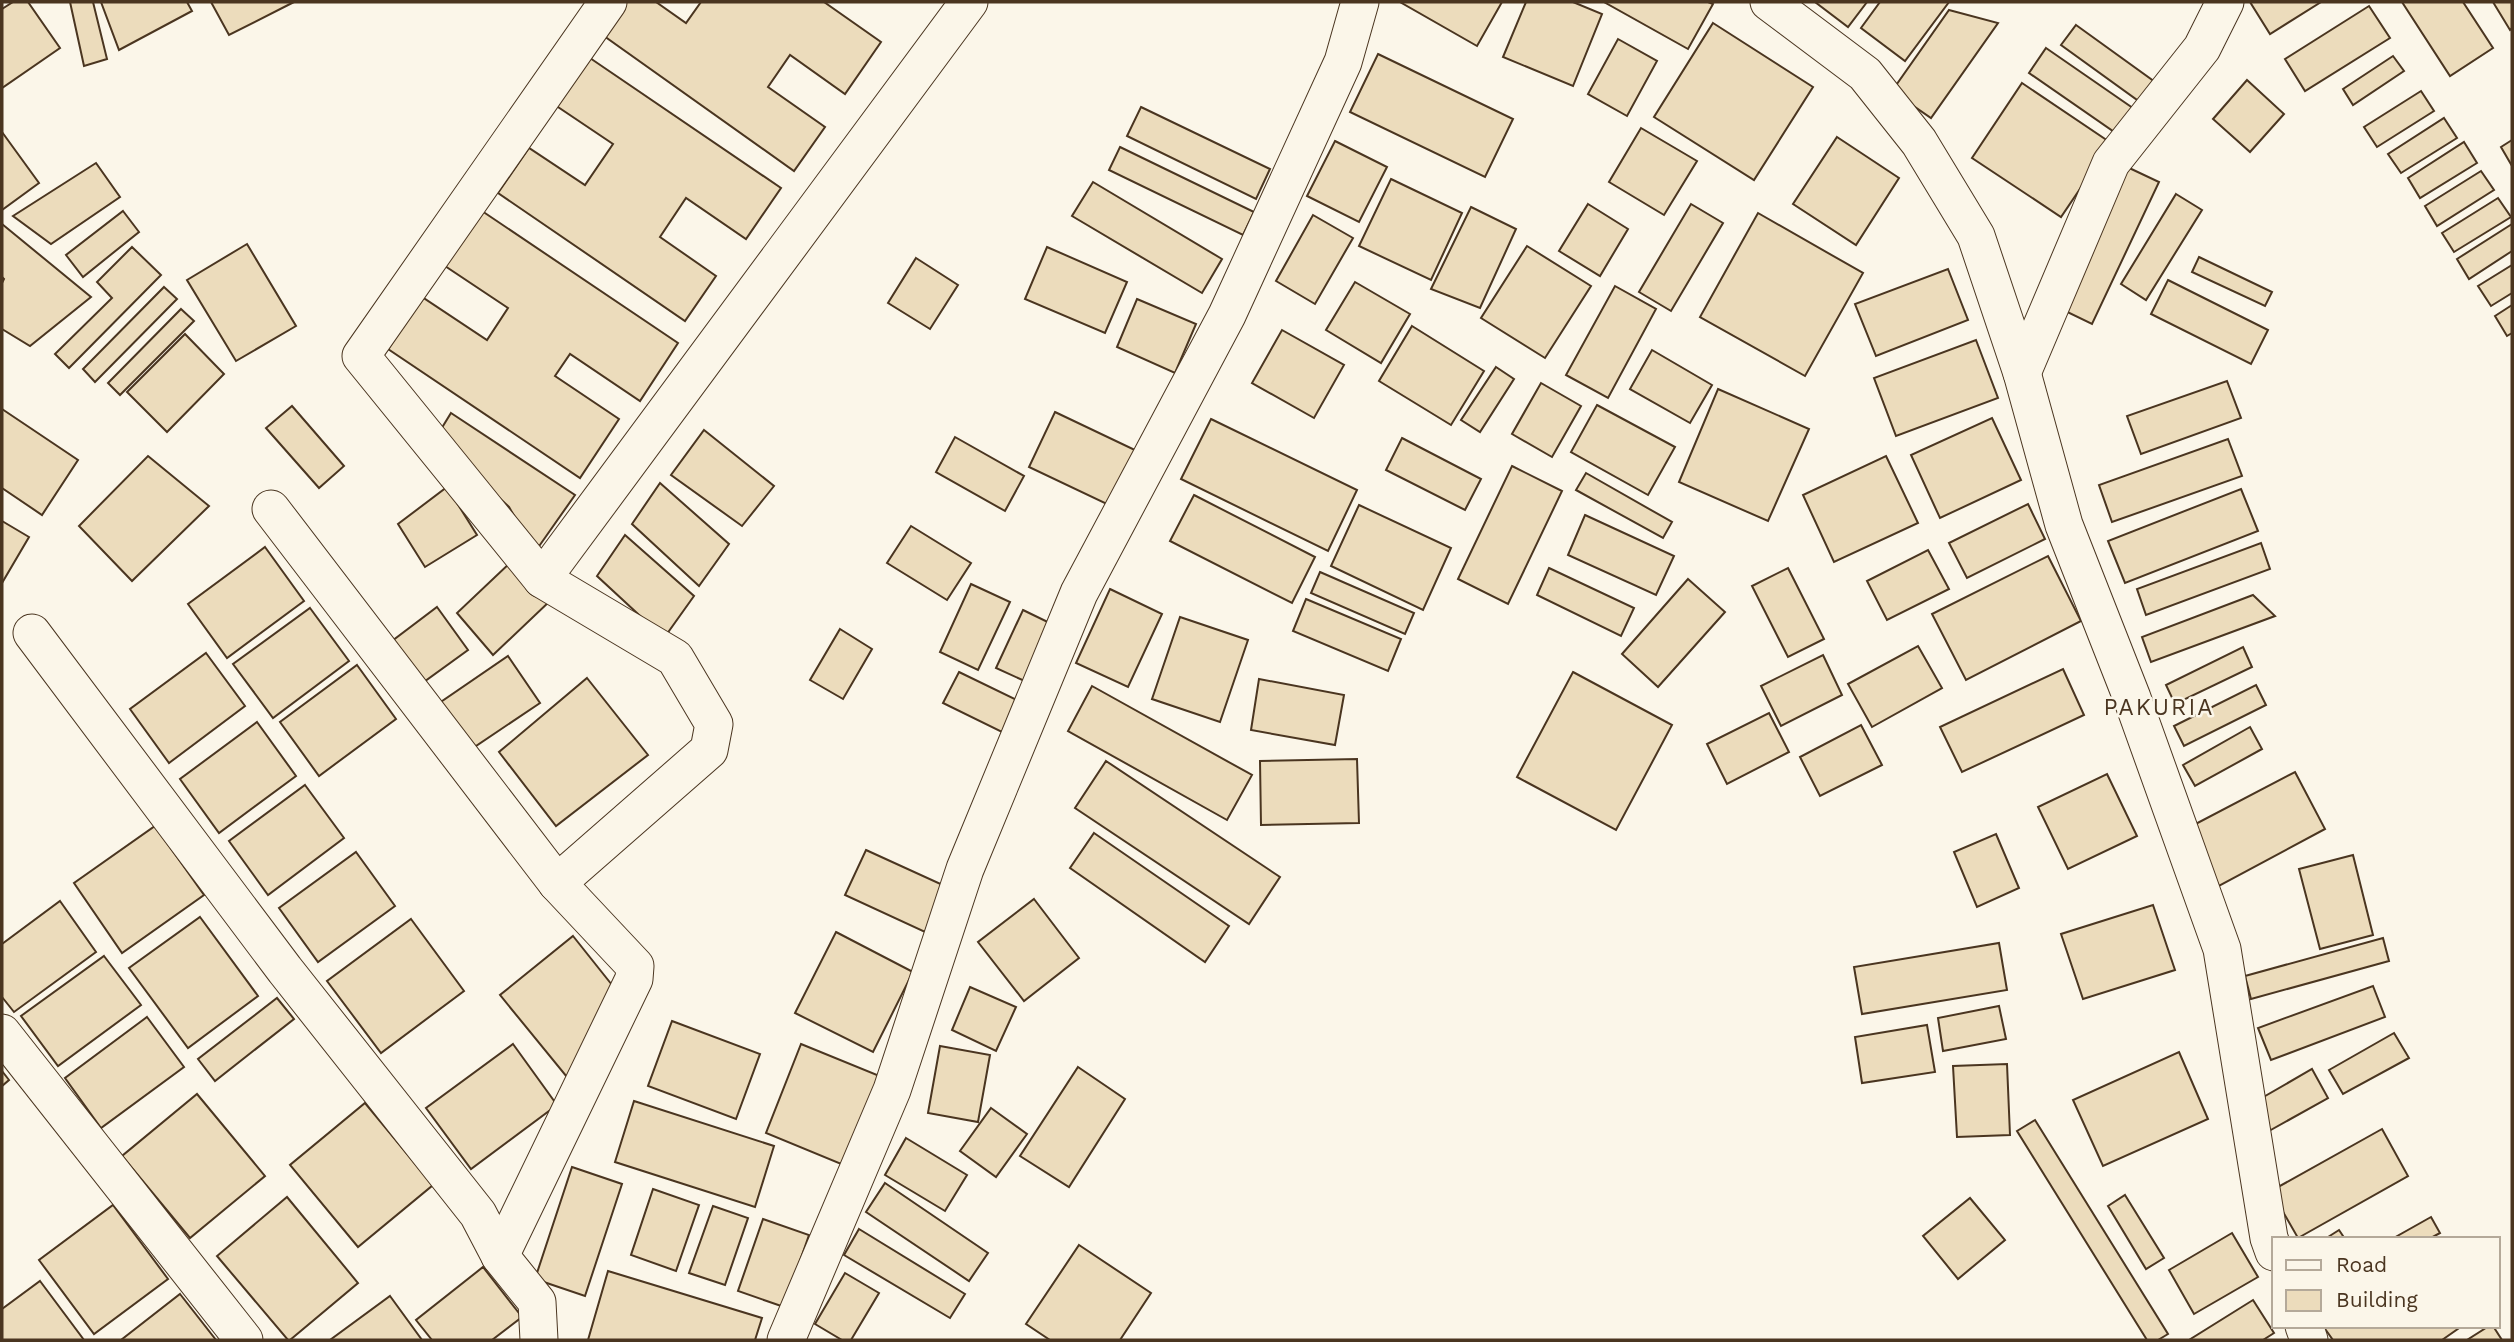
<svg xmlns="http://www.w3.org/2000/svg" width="2514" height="1342" viewBox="0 0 2514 1342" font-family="'Work Sans',sans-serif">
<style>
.building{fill:#ecdcbc;stroke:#4a3520;stroke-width:2}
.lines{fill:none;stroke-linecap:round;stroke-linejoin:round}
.minor-casing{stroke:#4a3520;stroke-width:39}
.minor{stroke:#fbf6e9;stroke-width:37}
.labels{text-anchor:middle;stroke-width:5;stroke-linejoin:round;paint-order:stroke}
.quarter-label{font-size:23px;letter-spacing:2px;fill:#4a3520;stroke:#fbf6e9}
</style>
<rect width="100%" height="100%" fill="#fbf6e9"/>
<!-- building -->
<g class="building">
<polygon points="13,2 28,2 60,48 2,88 2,9"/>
<polygon points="70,2 93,2 107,59 84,66"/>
<polygon points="101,2 187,2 192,11 119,50"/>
<polygon points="211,2 294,2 229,35"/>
<polygon points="617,2 656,2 686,23 701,2 824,2 881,42 845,94 790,55 768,87 825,127 794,171 597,31"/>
<polygon points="1400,2 1502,2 1477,46"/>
<polygon points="1526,2 1573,2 1602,14 1573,86 1503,57"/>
<polygon points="1604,2 1708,2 1713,4 1688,49"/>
<polygon points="1815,2 1867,2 1848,27"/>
<polygon points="1880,2 1949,2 1905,61 1861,28"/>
<polygon points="2250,2 2321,2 2270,34"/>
<polygon points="2402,2 2463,2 2493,48 2450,76"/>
<polygon points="2493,2 2512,2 2512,28 2510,30"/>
<polygon points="2369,6 2390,38 2305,91 2285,59"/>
<polygon points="1949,10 1998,23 1931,118 1892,91"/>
<polygon points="1713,23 1813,87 1754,180 1654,117"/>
<polygon points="2076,25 2155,82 2140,102 2061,45"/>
<polygon points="1618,39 1657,61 1627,116 1588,94"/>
<polygon points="2046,48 2140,113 2123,138 2029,73"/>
<polygon points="1378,54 1513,119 1485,177 1350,112"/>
<polygon points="587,56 781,188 746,239 686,198 660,237 716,276 685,321 498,193 529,148 585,185 613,144 555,105"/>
<polygon points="2393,56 2404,71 2353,105 2343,89"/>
<polygon points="2247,80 2284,114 2250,152 2213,119"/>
<polygon points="2022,83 2111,143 2061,217 1972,158"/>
<polygon points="2421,91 2434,111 2377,147 2364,127"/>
<polygon points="1141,107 1270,169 1256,199 1127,136"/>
<polygon points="2444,118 2457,138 2401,173 2388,154"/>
<polygon points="1641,128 1697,161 1664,215 1609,182"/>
<polygon points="2,132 39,183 2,210"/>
<polygon points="1837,137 1899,178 1856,245 1793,204"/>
<polygon points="2512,140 2512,166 2501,147"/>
<polygon points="1335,141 1387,167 1359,222 1307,196"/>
<polygon points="2464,142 2477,163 2420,198 2408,178"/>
<polygon points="1120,147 1254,212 1243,235 1109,170"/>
<polygon points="96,163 120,197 51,244 13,216"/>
<polygon points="2125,166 2159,182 2092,324 2057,307"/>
<polygon points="2481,171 2494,190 2437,226 2425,206"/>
<polygon points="1391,179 1462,213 1431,280 1359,246"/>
<polygon points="1093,182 1222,259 1202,293 1072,216"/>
<polygon points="2176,194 2202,210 2146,300 2121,284"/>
<polygon points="2498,198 2511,217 2454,252 2442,233"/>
<polygon points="1588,204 1628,229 1600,276 1559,251"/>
<polygon points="1691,204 1723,223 1671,311 1639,292"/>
<polygon points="1471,207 1516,229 1480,308 1431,289"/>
<polygon points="479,209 678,343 640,401 570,354 555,376 619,419 580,478 388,349 422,297 487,340 508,308 442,264"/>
<polygon points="123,211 139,232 83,277 66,255"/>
<polygon points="1758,213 1863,273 1805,376 1700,317"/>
<polygon points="1313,215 1353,238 1315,304 1276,281"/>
<polygon points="2,224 91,297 30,346 2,329 2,283 4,279 2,277"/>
<polygon points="2512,224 2512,251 2469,279 2457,259"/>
<polygon points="247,244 296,326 236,361 187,280"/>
<polygon points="1527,246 1591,286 1545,358 1481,318"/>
<polygon points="132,247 161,275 69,368 55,354 112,298 97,282"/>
<polygon points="1047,247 1127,282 1105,333 1025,299"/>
<polygon points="2199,257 2272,292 2265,306 2192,272"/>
<polygon points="916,258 958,285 930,329 888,303"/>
<polygon points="2512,265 2512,293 2491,306 2478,286"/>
<polygon points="1948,269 1968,320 1876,356 1855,304"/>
<polygon points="2168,280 2268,330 2251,364 2151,314"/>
<polygon points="1355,282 1410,314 1381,363 1326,330"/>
<polygon points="1615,286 1656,309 1608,398 1566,375"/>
<polygon points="164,287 177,299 95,382 83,369"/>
<polygon points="1137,299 1196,324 1175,373 1117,347"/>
<polygon points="2512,305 2512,333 2507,336 2495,316"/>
<polygon points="181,309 194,321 120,395 108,383"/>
<polygon points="1412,326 1484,371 1451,425 1379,381"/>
<polygon points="1282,330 1344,365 1314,418 1252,383"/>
<polygon points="185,334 224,374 167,432 127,392"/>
<polygon points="1976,340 1998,398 1896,436 1874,378"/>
<polygon points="1652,350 1712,385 1690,423 1630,389"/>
<polygon points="1496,367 1514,379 1480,432 1461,420"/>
<polygon points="2227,381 2241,418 2141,454 2127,416"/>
<polygon points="1541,383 1581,406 1552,457 1512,434"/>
<polygon points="1718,389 1809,429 1768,521 1679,482"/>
<polygon points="1597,405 1675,447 1648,495 1571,452"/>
<polygon points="292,406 344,466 319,488 266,428"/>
<polygon points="2,409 78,460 42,515 2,488"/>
<polygon points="1055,412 1137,451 1111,506 1029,467"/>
<polygon points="451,413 575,495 535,552 509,507 435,439"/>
<polygon points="1992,418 2021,480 1940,518 1911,455"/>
<polygon points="1211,419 1357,490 1328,551 1181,479"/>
<polygon points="704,430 774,486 742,526 671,475"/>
<polygon points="955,437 1024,476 1005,511 936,472"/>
<polygon points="1402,438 1481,479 1465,510 1386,470"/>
<polygon points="2228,439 2242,476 2112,522 2099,485"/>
<polygon points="148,456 209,506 132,581 79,526"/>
<polygon points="1886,456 1918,523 1834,562 1803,495"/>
<polygon points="1512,466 1562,491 1508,604 1458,579"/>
<polygon points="1586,473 1672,522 1663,538 1576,490"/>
<polygon points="660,483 729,544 699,586 632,524"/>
<polygon points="447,487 477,535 425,567 398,524"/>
<polygon points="2241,489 2258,531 2125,583 2108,541"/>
<polygon points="1194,495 1315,557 1292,603 1170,541"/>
<polygon points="2028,504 2045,539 1967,578 1949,543"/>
<polygon points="1359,505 1451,548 1423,610 1331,566"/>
<polygon points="1585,515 1674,556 1656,595 1568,555"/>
<polygon points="2,521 29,537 2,583"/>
<polygon points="911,526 971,563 947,600 887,563"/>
<polygon points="625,535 694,596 664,638 597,576"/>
<polygon points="2261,543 2270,569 2146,615 2137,589"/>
<polygon points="265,547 304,601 227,658 188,604"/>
<polygon points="1928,550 1949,589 1887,620 1867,581"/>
<polygon points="2048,556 2081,621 1966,680 1932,614"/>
<polygon points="513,560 551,600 493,655 457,613"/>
<polygon points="1549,568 1634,608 1621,636 1537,595"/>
<polygon points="1788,568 1824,639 1788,657 1752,586"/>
<polygon points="1320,572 1414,613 1405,634 1311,593"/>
<polygon points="1688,579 1725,612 1658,687 1622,654"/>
<polygon points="971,584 1010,602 978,670 940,652"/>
<polygon points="1110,589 1162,614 1128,687 1076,663"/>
<polygon points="2253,595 2275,616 2151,662 2142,637"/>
<polygon points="1306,599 1401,639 1388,671 1293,631"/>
<polygon points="437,607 468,650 421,684 392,641"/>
<polygon points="310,608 349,661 273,718 233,664"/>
<polygon points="1023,610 1056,626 1029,683 996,668"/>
<polygon points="1180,617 1248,640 1220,722 1152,699"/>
<polygon points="840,629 872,649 843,699 810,680"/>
<polygon points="1918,646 1942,688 1872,727 1848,684"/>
<polygon points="2243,647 2252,667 2175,704 2166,685"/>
<polygon points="206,653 245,706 169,763 130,709"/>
<polygon points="1823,655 1842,695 1781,726 1761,686"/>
<polygon points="508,656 540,703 464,754 432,708"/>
<polygon points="357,665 396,719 319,776 280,722"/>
<polygon points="2063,669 2084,715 1962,772 1940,727"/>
<polygon points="959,672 1021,702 1006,734 943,703"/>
<polygon points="1573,672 1672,725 1616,830 1517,777"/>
<polygon points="587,678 648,755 556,826 499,752"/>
<polygon points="1259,679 1344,695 1335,745 1251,730"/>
<polygon points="2256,685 2266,705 2184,746 2174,726"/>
<polygon points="1092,686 1252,775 1227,820 1068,731"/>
<polygon points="1769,713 1789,752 1727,784 1707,744"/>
<polygon points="257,722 296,776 219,833 180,779"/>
<polygon points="1861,725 1882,765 1820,796 1800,757"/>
<polygon points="2250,727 2262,749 2195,786 2183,765"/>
<polygon points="1357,759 1359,823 1261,825 1260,761"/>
<polygon points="1106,761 1280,877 1249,924 1075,808"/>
<polygon points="2295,772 2325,829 2217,887 2186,829"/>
<polygon points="2107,774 2137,836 2068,869 2038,807"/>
<polygon points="305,785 344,838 268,895 229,841"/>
<polygon points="155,826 204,895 122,953 74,883"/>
<polygon points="1094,833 1229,926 1205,962 1070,868"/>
<polygon points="1996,834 2019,888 1977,907 1954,852"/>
<polygon points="866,850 945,886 925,932 845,895"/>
<polygon points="356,852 395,906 318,962 279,908"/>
<polygon points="2353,855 2373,935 2320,949 2299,869"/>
<polygon points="1034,899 1079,958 1024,1001 978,942"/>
<polygon points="60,901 96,952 14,1012 2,997 2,944"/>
<polygon points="2153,905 2175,970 2083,999 2061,934"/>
<polygon points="200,917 258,996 188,1048 129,968"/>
<polygon points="411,919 464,991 381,1053 327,981"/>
<polygon points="836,932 913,972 873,1052 795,1013"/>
<polygon points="573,936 620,995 571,1082 500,995"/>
<polygon points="2383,938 2389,961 2251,999 2245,976"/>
<polygon points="1999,943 2007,990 1862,1014 1854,967"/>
<polygon points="104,956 141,1005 58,1066 21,1016"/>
<polygon points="2373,986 2385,1017 2271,1060 2258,1028"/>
<polygon points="970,987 1016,1007 996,1051 952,1030"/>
<polygon points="277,998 294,1019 215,1081 198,1059"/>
<polygon points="1999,1006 2006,1039 1943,1051 1938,1018"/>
<polygon points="147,1017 184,1067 101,1128 65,1078"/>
<polygon points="672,1021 760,1054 736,1119 648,1086"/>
<polygon points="1927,1025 1935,1072 1862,1083 1855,1037"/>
<polygon points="2394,1033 2409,1058 2343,1094 2329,1070"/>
<polygon points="513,1044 557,1105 471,1169 426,1108"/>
<polygon points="801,1044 882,1077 846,1166 766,1133"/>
<polygon points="940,1046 990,1055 978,1122 928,1113"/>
<polygon points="2179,1052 2208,1119 2103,1166 2073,1100"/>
<polygon points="2007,1064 2010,1135 1957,1137 1953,1066"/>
<polygon points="1078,1067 1125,1099 1069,1187 1020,1156"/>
<polygon points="2312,1069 2328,1098 2269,1131 2253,1103"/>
<polygon points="2,1071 9,1080 2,1086"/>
<polygon points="197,1094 265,1176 190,1238 122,1156"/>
<polygon points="634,1101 774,1146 755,1207 615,1162"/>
<polygon points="365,1103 433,1185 358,1247 290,1165"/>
<polygon points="991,1108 1027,1134 996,1177 960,1151"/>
<polygon points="2035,1120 2168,1334 2158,1340 2147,1340 2017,1131"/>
<polygon points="2382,1129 2408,1176 2298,1238 2271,1191"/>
<polygon points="906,1138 967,1175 945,1211 885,1175"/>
<polygon points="572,1167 622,1184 585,1296 535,1279"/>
<polygon points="885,1183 988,1253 969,1281 866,1212"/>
<polygon points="653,1189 699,1205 676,1271 631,1255"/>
<polygon points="2125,1195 2164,1258 2146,1269 2108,1206"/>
<polygon points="287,1197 358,1283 290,1340 288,1340 217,1256"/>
<polygon points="1970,1198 2005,1240 1958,1279 1923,1236"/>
<polygon points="113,1205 168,1279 94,1334 39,1260"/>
<polygon points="713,1206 748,1218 725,1285 689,1273"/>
<polygon points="2431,1217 2440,1233 2429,1239 2392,1239"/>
<polygon points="763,1219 809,1235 784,1307 738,1291"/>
<polygon points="859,1229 965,1294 950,1318 844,1255"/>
<polygon points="2339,1230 2345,1239 2325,1239"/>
<polygon points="2232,1233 2258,1277 2194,1314 2169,1270"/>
<polygon points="1079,1245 1151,1293 1120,1340 1050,1340 1026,1324"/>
<polygon points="483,1267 522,1317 492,1340 432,1340 416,1320"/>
<polygon points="608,1271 762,1318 755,1340 588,1340"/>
<polygon points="845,1273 879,1293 851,1340 842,1340 815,1324"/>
<polygon points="40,1281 84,1340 2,1340 2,1309"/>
<polygon points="180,1294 216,1340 121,1340"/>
<polygon points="390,1296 422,1340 330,1340"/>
<polygon points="2253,1300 2274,1333 2263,1340 2189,1340"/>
<polygon points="2323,1326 2462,1326 2442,1340 2333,1340"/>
<polygon points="2489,1326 2493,1326 2502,1340 2467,1340"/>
</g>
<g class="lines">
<!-- minor casing -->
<g class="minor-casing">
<g id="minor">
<polyline points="1769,2 1865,74 1919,142 1976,236 2022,373 2064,525 2132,698 2222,949 2269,1238 2274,1252"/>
<polyline points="2022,373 2111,163 2202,48 2225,2"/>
<polyline points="271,509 557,883 635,966 634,979 500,1256"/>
<polyline points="542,579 969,2"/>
<polyline points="32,633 285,970 478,1214 500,1256 537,1302 539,1340"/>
<polyline points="557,883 709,750 714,724 675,658 542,579 361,356 608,2"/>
<polyline points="2,1033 244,1340"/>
<polyline points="2304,1326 2309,1340"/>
<polyline points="786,1340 892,1090 965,869 1079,593 1227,315 1343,62 1360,2"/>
</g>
</g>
<!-- minor -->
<use href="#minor" class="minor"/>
</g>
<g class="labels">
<!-- quarter labels -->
<g class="quarter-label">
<text x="2159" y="715">PAKURIA</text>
</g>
</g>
<!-- border -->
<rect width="2514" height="1342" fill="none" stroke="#4a3520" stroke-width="7"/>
<!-- legend -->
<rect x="2272" y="1237" width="228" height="91" fill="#fbf6e9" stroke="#b4a999" stroke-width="2"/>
<rect x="2286" y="1260" width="35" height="10" fill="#fbf6e9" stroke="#b4a999" stroke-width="2"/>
<text x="2336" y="1272" font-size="21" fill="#4a3520">Road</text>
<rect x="2286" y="1290" width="35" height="21" fill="#ecdcbc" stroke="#b4a999" stroke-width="2"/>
<text x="2336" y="1307" font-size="21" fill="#4a3520">Building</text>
</svg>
